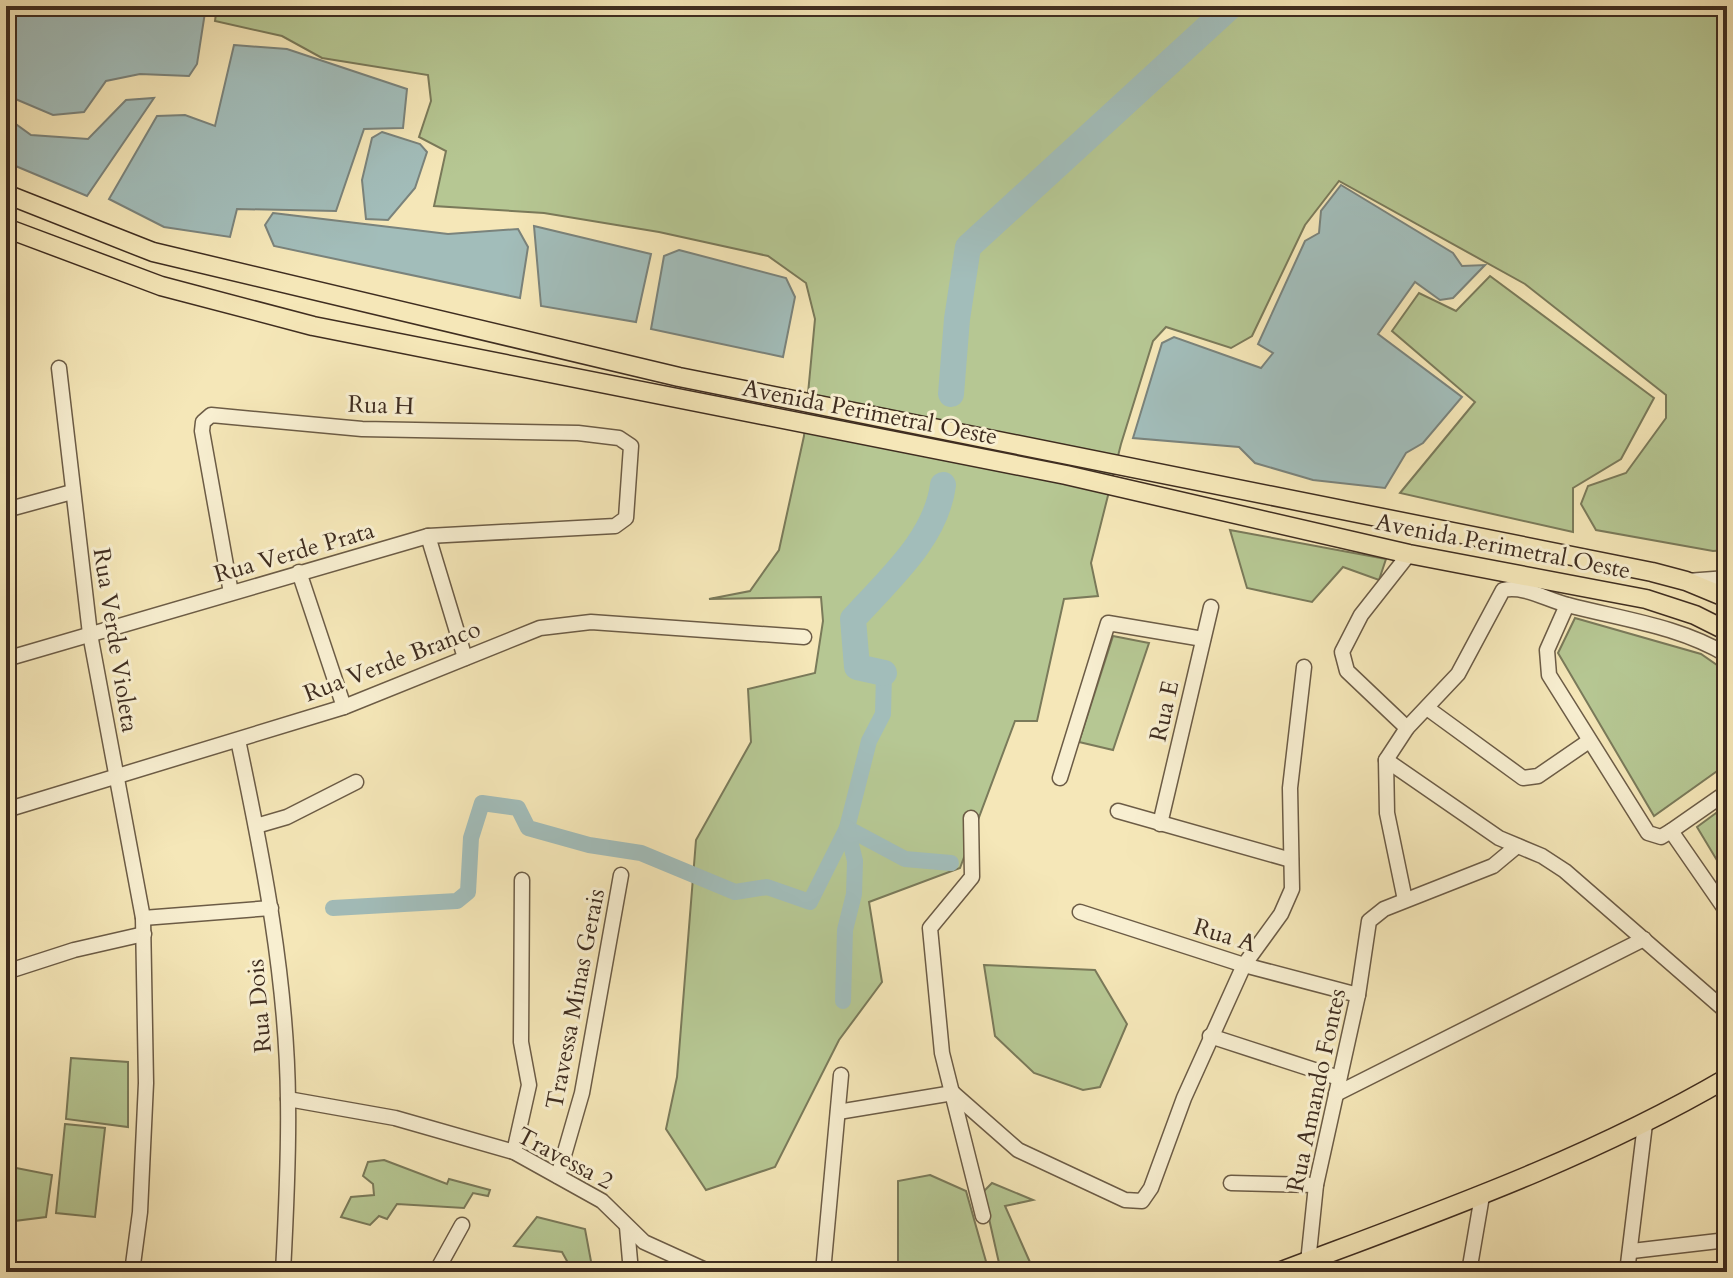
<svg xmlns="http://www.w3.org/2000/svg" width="1733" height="1278" viewBox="0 0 1733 1278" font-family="Cardo,serif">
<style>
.green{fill:#b6c793;stroke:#7a7a5a;stroke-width:2}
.water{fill:#a2bdba;stroke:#7a837c;stroke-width:2}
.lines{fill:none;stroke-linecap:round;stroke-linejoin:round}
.canal{stroke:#a2bdba;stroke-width:16}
.river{stroke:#a2bdba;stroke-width:26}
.minor-casing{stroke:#6c5c46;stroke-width:17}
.major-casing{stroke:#3f2d20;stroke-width:21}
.minor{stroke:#f8efd1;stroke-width:14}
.major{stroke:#f5e7b8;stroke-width:18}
.labels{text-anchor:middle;stroke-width:6;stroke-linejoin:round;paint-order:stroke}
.street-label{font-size:24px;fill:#3f2d20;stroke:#f8efd1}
</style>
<rect width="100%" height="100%" fill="#f5e7b8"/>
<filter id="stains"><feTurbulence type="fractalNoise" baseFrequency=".0025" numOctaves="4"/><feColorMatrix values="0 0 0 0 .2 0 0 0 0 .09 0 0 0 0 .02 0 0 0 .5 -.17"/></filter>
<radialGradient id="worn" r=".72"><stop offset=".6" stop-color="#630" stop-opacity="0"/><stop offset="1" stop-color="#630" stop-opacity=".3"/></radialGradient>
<!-- green -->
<g class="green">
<polygon points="217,6 1727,6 1727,550 1713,551 1596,530 1581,504 1588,486 1626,473 1666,418 1666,395 1525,284 1339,181 1305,225 1252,336 1231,348 1166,327 1153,341 1121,444 1091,563 1098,596 1064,599 1037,721 1015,721 960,868 869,902 882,982 839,1040 775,1167 706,1190 666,1129 677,1077 696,840 751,742 748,689 815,673 823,621 821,597 709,599 750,591 779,550 804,436 815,319 806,283 768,256 659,232 544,213 434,206 446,151 419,137 431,101 428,75 322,58 282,36 215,21"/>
<polygon points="1490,276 1654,398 1621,459 1573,488 1573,532 1400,493 1475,402 1392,331 1419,293 1456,311"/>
<polygon points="1230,530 1386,559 1379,580 1343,567 1312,602 1247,588"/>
<polygon points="1575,618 1701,654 1727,672 1727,764 1654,816 1558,653"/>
<polygon points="1113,636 1149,643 1113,750 1079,742"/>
<polygon points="1727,805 1727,877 1697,827"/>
<polygon points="984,965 1095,970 1127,1024 1100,1087 1083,1090 1034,1073 995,1036"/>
<polygon points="71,1058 128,1062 128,1127 66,1119"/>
<polygon points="65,1124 105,1128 95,1217 56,1213"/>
<polygon points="384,1160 447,1184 449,1179 490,1190 488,1196 473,1193 464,1208 397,1204 387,1219 379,1216 370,1225 341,1217 351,1197 374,1195 373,1184 363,1176 368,1162"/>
<polygon points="6,1166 52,1175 46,1217 6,1222"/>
<polygon points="930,1175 966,1191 989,1272 898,1272 898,1181"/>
<polygon points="992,1183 1033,1200 1005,1206 1033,1269 1001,1272 983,1192"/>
<polygon points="537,1217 585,1229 593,1272 573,1272 562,1252 514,1246"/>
</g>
<!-- water -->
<g class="water">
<polygon points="6,6 206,6 197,64 189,76 140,74 106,81 84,112 53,115 6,95"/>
<polygon points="234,45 287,49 407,89 403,128 364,129 336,211 237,209 230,237 164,227 109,199 157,116 185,115 215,126"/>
<polygon points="154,98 87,196 6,162 6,117 31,135 88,139 126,100"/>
<polygon points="382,132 420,144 427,152 415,188 388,220 366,219 362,180 372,138"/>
<polygon points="1341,185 1453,253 1462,266 1485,265 1453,298 1440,300 1415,282 1378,334 1462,397 1423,443 1406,453 1385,488 1313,480 1255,463 1239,447 1133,438 1162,343 1174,337 1261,368 1273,353 1258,344 1305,241 1319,233 1321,211"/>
<polygon points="273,213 448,234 518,229 528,247 520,298 274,246 265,225"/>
<polygon points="534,226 651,254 636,322 541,306"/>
<polygon points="679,250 786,278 795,297 783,357 651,329 664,256"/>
</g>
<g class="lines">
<!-- canal -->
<g class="canal">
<polyline points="847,828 905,859 951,863"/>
<polyline points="333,908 457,901 468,892 471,838 482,803 518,808 528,828 589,845 641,853 735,892 767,887 810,902 847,828 869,741 883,714 884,673"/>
<polyline points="843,1001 845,930 854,894 855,861 847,828"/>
</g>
<!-- river -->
<g class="river">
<polyline points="951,394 957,319 968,247 1231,6"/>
<path d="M 884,673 L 857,667 L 853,619 C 888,580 936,539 943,485"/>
</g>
<!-- minor casing -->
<g class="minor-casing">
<g id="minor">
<polyline points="59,368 90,634 143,918 146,1083 140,1212 132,1272"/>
<polyline points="6,510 72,492"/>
<polyline points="428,536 465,658"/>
<polyline points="299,572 344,707"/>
<polyline points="1687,581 1727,578"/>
<polyline points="1567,605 1547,650 1549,675 1648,833 1661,837 1671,831 1727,792"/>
<polyline points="6,659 428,536 615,526 626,518 631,446 619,438 578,433 362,429 211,415 203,422 202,431 231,593"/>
<polyline points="1427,708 1523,778 1538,776 1589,741"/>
<polyline points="1407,728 1347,671 1342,652 1361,615 1409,554"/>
<path d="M 238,740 C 263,858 287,980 288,1101 C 289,1158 286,1215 283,1272"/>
<polyline points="1386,760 1499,838 1542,856 1565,871 1727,1012"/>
<polyline points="1060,778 1108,623 1203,639"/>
<polyline points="6,810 344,707 540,628 591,622 804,637"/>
<polyline points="1118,811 1291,860"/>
<polyline points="971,818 972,877 930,928 942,1053 983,1216"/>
<polyline points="1160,824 1211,607"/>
<polyline points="256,826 287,817 356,782"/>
<polyline points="1671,831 1727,912"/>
<path d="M 1405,900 L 1387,813 L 1386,760 L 1407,728 L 1458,674 L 1503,590 C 1524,585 1547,600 1568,605 C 1621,619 1679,626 1727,655"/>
<polyline points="1080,912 1244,965 1358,995"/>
<polyline points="143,918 271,908"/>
<polyline points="6,972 74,950 144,934"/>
<polyline points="1210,1036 1339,1078"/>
<polyline points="953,1093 1018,1150 1125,1200 1142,1201 1151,1188 1184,1098 1244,965 1281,914 1292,889 1290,788 1304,667"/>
<polyline points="1336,1094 1644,939"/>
<polyline points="288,1099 395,1118 514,1152 602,1201 644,1242 710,1272"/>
<polyline points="838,1112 953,1093"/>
<polyline points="514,1152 529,1085 521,1042 522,880"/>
<polyline points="558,1176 582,1093 621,875"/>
<polyline points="1231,1183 1316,1185"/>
<polyline points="627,1227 631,1272"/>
<polyline points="1632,1251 1727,1240"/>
<polyline points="436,1272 462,1225"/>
<polyline points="823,1272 841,1075"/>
<polyline points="1307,1272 1316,1185 1358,995 1369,921 1384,909 1493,866 1517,846"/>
<polyline points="1469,1272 1482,1196"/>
<polyline points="1627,1272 1645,1124"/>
</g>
</g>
<!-- major casing -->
<g class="major-casing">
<g id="major">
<polyline points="6,194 153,252 679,377 1652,572 1686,581 1727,598"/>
<polyline points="6,228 161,286 313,326 1066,475 1409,554 1646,599 1695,615 1727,631"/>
<path d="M 1279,1272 C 1432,1214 1585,1161 1727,1078"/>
</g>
</g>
<!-- minor -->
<use href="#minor" class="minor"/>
<!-- major -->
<use href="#major" class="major"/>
</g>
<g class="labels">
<!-- street labels -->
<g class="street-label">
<text transform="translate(381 405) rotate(2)" y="8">Rua H</text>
<text transform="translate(870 412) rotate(11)" y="8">Avenida Perimetral Oeste</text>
<text transform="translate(1503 546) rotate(11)" y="8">Avenida Perimetral Oeste</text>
<text transform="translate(294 552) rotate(-16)" y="8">Rua Verde Prata</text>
<text transform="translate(116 640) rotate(81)" y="8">Rua Verde Violeta</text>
<text transform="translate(392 661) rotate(-21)" y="8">Rua Verde Branco</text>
<text transform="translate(1164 711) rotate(-77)" y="8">Rua E</text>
<text transform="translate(1225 935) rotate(17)" y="8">Rua A</text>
<text transform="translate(575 999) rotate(-79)" y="8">Travessa Minas Gerais</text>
<text transform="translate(259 1006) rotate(-95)" y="8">Rua Dois</text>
<text transform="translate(1316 1090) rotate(-78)" y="8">Rua Amando Fontes</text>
<text transform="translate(565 1158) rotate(28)" y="8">Travessa 2</text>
</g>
</g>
<!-- margin -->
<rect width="1733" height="1278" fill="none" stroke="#f5e7b8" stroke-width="32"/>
<rect x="8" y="8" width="1717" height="1262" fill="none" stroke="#3f2d20" stroke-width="4"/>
<rect x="16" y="16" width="1701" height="1246" fill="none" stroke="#3f2d20" stroke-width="2"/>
<rect width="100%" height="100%" filter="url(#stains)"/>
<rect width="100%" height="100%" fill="url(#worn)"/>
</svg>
